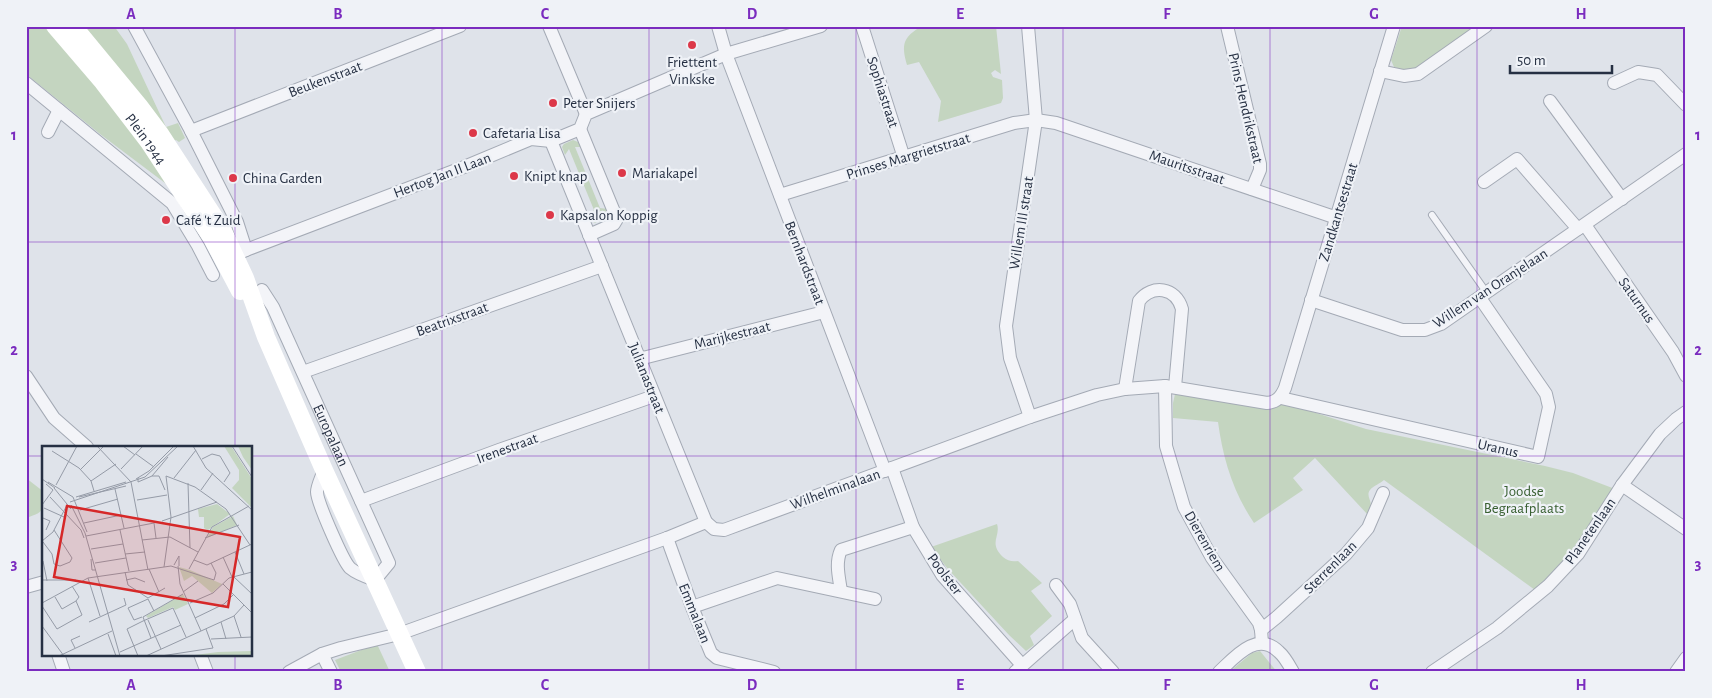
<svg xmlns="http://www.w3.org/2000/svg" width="1712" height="698" viewBox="0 0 1712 698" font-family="'Alegreya Sans',sans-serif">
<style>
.green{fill:#c4d5c0}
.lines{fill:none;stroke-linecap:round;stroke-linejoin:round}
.service-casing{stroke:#a4aab5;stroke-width:8}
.minor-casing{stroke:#a4aab5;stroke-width:14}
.service{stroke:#f3f4f8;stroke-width:6}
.minor{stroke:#f3f4f8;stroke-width:12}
.secondary{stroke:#fff;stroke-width:18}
.grid{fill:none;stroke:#7b2cbf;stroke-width:1;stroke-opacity:0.55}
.poi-dot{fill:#dc3849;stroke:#eff2f7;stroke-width:2}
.labels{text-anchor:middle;stroke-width:4.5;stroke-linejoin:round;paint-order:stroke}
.poi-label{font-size:15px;fill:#263043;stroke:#eff2f7;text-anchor:start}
.street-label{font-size:15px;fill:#263043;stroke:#eff2f7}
.park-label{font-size:15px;fill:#396032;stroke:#eff2f7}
.inset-road{fill:none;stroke:#959ba7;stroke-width:1}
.view{fill:#d62828;fill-opacity:0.15;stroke:#d62828;stroke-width:2.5}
.inset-edge{fill:none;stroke:#263043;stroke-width:2.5}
.neatline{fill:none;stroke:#7b2cbf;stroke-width:2}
.grid-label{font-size:16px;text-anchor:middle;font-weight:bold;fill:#7b2cbf}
</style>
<rect width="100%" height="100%" fill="#dfe3ea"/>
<!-- green -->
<g class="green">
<polygon points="26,26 45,26 84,68 173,189 100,134 26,74"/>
<polygon points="77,26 114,26 127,44 166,127 178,123 185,138 179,142 176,140 170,143"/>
<path d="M 922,26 L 996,26 L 1001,74 L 995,70 L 991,73 L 993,77 L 1002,80 L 1003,98 L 1001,103 L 938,122 L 941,101 L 919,62 L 907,65 C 901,44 903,37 922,26 Z"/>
<polygon points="1402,26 1476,26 1415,69 1404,70 1394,67 1391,60"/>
<polygon points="573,140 578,142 582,147 575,147 600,208 608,209 610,215 609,218 594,223 591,215 594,210 569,149 565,155 562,147 564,144"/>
<path d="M 1175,394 L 1262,407 L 1282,402 L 1295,403 L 1313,412 L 1366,429 L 1545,466 L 1573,473 L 1615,489 L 1557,571 L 1535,590 L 1384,480 C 1380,484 1374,485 1370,490 C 1366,495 1371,500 1371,506 C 1371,507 1368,514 1368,515 L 1315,458 L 1293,478 L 1303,490 L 1254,523 C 1233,492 1223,459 1218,422 L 1173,418 L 1173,403 Z"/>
<path d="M 26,478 L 44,492 C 44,511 44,512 26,518 Z"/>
<path d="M 997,524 C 1001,536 988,543 1003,557 C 1008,561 1012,562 1018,561 L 1042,583 L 1031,591 L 1052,616 L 1030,636 L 1034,645 L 1026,651 L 1009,635 L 947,568 L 931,547 Z"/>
<polygon points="377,644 390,672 341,672 335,660"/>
<polygon points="1260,651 1277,672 1229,672 1252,653"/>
</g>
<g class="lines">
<!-- service casing -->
<g class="service-casing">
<polyline id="service" points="1432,215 1487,293"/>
</g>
<!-- minor casing -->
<g class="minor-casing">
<g id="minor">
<polyline points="134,26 191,131 237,222 246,250"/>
<polyline points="549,26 586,114"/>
<polyline points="718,26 726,54 885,471"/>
<polyline points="862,26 904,158"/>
<polyline points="1028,26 1036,120 1006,326 1010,358 1030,417"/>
<polyline points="1227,26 1260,164 1260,170 1252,189"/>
<polyline points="1380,71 1404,76 1418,74 1486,26"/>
<polyline points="26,83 172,203 198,246 213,275"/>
<polyline points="1614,83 1638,72 1657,75 1686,105"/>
<polyline points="1550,101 1622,199"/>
<polyline points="580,129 617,219 614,224 589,235"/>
<polyline points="191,131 460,26"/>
<polyline points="48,132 59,110"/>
<polyline points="551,141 706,522"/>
<polyline points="1484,182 1517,159 1578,229"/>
<polyline points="780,195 1014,123 1036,120 1056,123 1337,218"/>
<polyline points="1585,225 1673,352 1686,376"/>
<polyline points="228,259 246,250 464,167 531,139 551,141 580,129 586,114 726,54 821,26"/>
<path id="s1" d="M 262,290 L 273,307 L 389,563 L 375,580 C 366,577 357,574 350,568 C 343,561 317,502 317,492 C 317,486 322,476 324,470"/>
<polyline points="1311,300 1402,330 1425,330 1441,324 1686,154"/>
<polyline points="639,359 824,312"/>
<polyline points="303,372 602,266"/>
<polyline points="26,376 54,418 87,447"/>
<polyline points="1165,386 1166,446 1184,507 1212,558 1259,623 1261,630 1262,643"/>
<path d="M 1125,389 L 1139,301 C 1152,284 1176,287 1182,309 L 1175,387"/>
<polyline points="1281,398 1538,457 1549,407 1546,394 1480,298"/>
<polyline points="892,468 913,527 942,575 1022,665"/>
<polyline points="1622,485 1686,529"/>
<polyline points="361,501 499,450 654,396"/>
<polyline points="667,538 692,607 711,653 717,658 774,672"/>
<polyline points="1056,585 1070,604 1082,638 1113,672"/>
<polyline points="26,587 44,582"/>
<path d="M 841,591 C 839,577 835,563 841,550 L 913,527"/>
<polyline points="692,607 777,578 875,599"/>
<polyline points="1261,630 1277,617 1346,554 1368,528 1383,493"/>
<polyline points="58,654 64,672"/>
<polyline points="200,654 207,672"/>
<polyline points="322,654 331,672"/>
<path d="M 289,672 L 322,654 L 341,648 L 399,634 L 667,538 L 706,522 L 714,529 L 724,530 L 1030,417 L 1097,395 L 1125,389 L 1165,386 L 1267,403 C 1277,402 1281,397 1285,388 L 1394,26"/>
<polyline points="1015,672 1075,619"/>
<path d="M 1219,672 C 1235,657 1257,630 1279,652 C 1285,657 1289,665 1293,672"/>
<polyline points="1432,672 1497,628 1548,586 1578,554 1622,485 1660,434 1676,419 1686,412"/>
<polyline points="1676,672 1686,658"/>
</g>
</g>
<!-- service -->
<use href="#service" class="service"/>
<!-- minor -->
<use href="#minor" class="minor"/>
<!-- secondary -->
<g class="secondary">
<path id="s2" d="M 55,26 L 103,82 L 149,142 L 212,238 L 240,291"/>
<polyline points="73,26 139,106 160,134 223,231 245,278 266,337 324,470 417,672"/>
</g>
</g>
<!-- grid -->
<path class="grid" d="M 235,26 L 235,447M 442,26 L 442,672M 649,26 L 649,672M 856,26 L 856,672M 1063,26 L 1063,672M 1270,26 L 1270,672M 1477,26 L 1477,672M 26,242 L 1686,242M 26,456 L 44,456M 251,456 L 1686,456M 235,654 L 235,672"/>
<!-- markers -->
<g class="poi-dot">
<circle cx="692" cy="45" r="5"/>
<circle cx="553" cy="103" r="5"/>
<circle cx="473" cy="133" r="5"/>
<circle cx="622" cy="173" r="5"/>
<circle cx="514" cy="176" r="5"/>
<circle cx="233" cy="178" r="5"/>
<circle cx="550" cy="215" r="5"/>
<circle cx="166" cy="220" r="5"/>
</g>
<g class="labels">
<!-- poi labels -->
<g class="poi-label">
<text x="692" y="67" text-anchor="middle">Friettent<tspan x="692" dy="17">Vinkske</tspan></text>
<text x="563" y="108">Peter Snijers</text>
<text x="483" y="138">Cafetaria Lisa</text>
<text x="632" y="178">Mariakapel</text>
<text x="524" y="181">Knipt knap</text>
<text x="243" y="183">China Garden</text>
<text x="560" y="220">Kapsalon Koppig</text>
<text x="176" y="225">Café 't Zuid</text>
</g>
<!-- street labels -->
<g class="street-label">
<text transform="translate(325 79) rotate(-21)" y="5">Beukenstraat</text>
<text transform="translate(883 92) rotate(72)" y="5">Sophiastraat</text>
<text transform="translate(1246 108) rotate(77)" y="5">Prins Hendrikstraat</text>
<text dy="5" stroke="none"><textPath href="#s2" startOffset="145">Plein 1944</textPath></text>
<text transform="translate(908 156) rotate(-17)" y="5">Prinses Margrietstraat</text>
<text transform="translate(1187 167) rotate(19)" y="5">Mauritsstraat</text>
<text transform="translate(442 175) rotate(-21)" y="5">Hertog Jan II Laan</text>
<text transform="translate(1338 212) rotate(-73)" y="5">Zandkantsestraat</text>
<text transform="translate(1021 223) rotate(-81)" y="5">Willem III straat</text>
<text transform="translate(805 263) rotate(69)" y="5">Bernhardstraat</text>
<text transform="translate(1490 288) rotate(-33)" y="5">Willem van Oranjelaan</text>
<text transform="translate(1637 300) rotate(55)" y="5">Saturnus</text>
<text transform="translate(452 319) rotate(-20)" y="5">Beatrixstraat</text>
<text transform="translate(732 335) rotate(-14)" y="5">Marijkestraat</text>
<text transform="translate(647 378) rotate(68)" y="5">Julianastraat</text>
<text dy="5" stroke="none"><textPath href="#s1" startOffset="161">Europalaan</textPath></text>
<text transform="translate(507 448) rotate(-20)" y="5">Irenestraat</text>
<text transform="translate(1498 448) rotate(13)" y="5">Uranus</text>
<text transform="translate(835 489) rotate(-20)" y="5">Wilhelminalaan</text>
<text transform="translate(1590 531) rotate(-55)" y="5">Planetenlaan</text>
<text transform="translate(1205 541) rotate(60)" y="5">Dierenriem</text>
<text transform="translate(1330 567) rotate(-45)" y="5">Sterrenlaan</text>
<text transform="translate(945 574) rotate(53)" y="5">Poolster</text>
<text transform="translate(695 613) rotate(68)" y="5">Emmalaan</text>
</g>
<!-- park labels -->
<g class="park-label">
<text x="1524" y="496">Joodse<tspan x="1524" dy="17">Begraafplaats</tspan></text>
</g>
</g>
<!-- overview -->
<g transform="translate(42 446)">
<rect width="210" height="210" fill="#dfe3ea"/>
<path d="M 182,0 L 189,0 L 210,33 L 210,62 L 190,42 L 197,34 L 197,24 ZM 196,0 L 210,0 L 210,24 L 201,11 ZM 175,58 L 188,68 L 166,84 L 162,82 L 162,71 L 157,71 L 156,63 ZM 191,70 L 195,79 L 165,92 L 171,81 ZM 137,121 L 148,124 L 180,138 L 170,147 L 150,130 L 142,135 ZM 141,148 L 146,158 L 133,164 L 131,161 L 106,172 L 104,170 ZM 210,205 L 210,210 L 145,210 L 176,206 Z" fill="#c4d5c0"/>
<path class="inset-road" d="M 55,0 L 89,36 L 106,124M 81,0 L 93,9M 151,0 L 164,22 L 210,64M 190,0 L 210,31M 10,5 L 37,22 L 49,35 L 52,45M 94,8 L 112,21M 160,13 L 170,8 L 178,10 L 188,27 L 182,36M 79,23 L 101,0M 38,24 L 62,0M 110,30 L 117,30 L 123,44M 96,32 L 96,36 L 110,30 L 126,11M 132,32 L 154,4M 0,33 L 13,42M 94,33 L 107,25 L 132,0M 49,35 L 74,18M 6,36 L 31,51 L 45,86M 146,37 L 148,102M 14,39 L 35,0M 12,42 L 29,63M 73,43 L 82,82M 159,44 L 171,27M 8,51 L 39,84 L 42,92M 34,51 L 84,36M 37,51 L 84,40M 95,54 L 125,49M 28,56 L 103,31 L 136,0M 0,59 L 11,44 L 4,38M 29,59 L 43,87 L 78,210M 2,62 L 22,71M 38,64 L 76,53M 1,72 L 8,75 L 4,84M 120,75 L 175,56M 42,77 L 79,69M 12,84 L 30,112 L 28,116M 78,84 L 87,125M 44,90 L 112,77 L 114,92M 163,92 L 197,79M 100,94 L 128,91 L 156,106M 0,95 L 11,86 L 25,59M 1,96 L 10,108 L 12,118 L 18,120 L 28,116M 49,103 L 81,98M 193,106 L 202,128M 83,108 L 103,106M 181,111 L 190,131M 49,113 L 50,124 L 54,124M 152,114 L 165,119 L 210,98M 1,115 L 5,135M 53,117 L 84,112M 132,119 L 137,110 L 137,120M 136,120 L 138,138 L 159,185M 122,121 L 129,71 L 124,30 L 153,41 L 184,63 L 208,99M 107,123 L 117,146M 147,123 L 170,81 L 207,60M 83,126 L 86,139 L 106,152 L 123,142M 192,131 L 210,148M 46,132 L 58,170M 0,134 L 34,134M 84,134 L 93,132 L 103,136M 181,138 L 210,167M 141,146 L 156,135M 13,151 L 20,163 L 34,155M 0,157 L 46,132 L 129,120 L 172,134 L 174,127 L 169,117M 148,157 L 171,147 L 187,132 L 210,126M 0,160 L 15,183 L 40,169 L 34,155 L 37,151 L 30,140M 192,170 L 199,191M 100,171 L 92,174 L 86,162 L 106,153 L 112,165M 153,172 L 182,158 L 191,149M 106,174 L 119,203M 101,175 L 131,162 L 144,191M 47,176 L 84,159 L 82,152M 179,176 L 184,193M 0,180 L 22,210M 66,188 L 74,210M 109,192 L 101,171 L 141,148M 169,193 L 210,191M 33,202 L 29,194 L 38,190M 78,206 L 139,179M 17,210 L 70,185M 96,210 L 85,183 L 101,175M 104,210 L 192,170 L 202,159M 119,210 L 171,202 L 164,183"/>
<path class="view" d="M 25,60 L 198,91 L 186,161 L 12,131 Z"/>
<rect width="210" height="210" class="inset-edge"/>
</g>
<!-- border -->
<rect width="1712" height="698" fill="none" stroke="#eff2f7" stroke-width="55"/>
<!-- scale -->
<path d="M1510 65v8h102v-8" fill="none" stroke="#263043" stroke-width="2.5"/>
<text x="1517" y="65" font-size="15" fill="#263043" stroke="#eff2f7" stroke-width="4" paint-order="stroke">50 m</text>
<rect x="28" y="28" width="1656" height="642" class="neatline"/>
<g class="grid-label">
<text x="131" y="19">A</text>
<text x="338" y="19">B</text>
<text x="545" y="19">C</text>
<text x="752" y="19">D</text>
<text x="960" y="19">E</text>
<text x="1167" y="19">F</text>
<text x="1374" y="19">G</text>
<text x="1581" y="19">H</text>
<text x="14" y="140">1</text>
<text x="1698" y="140">1</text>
<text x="14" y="355">2</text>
<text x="1698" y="355">2</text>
<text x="14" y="569">3</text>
<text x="1698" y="569">3</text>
<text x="131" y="690">A</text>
<text x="338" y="690">B</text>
<text x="545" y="690">C</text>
<text x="752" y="690">D</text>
<text x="960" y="690">E</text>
<text x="1167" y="690">F</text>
<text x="1374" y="690">G</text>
<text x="1581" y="690">H</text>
</g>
</svg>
